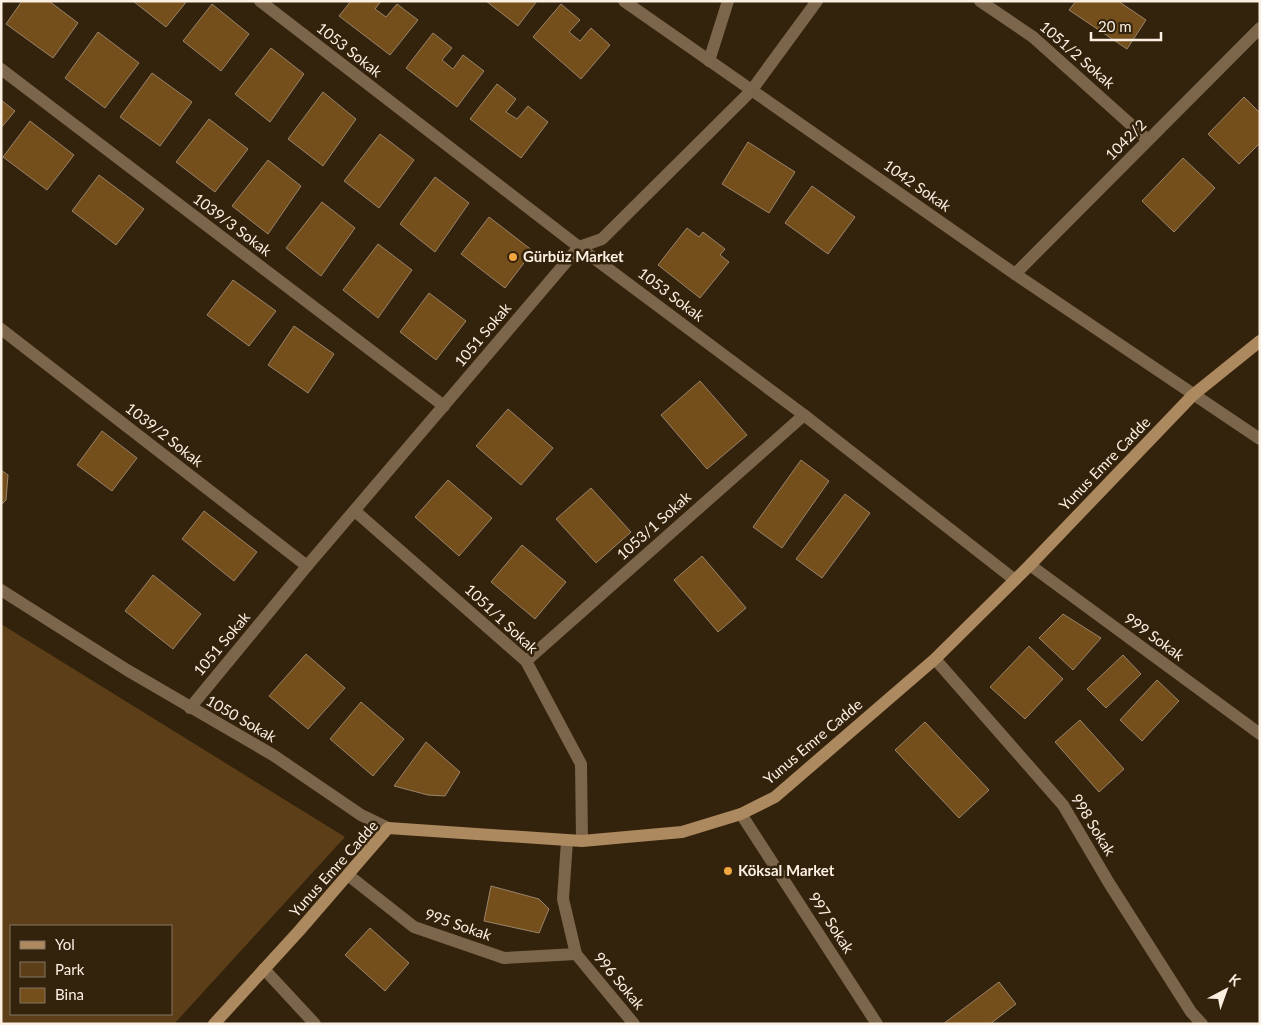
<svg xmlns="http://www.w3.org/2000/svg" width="1261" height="1025" viewBox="0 0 1261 1025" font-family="Lato,sans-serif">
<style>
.green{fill:#5c3f19;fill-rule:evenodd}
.building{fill:#754f1b;stroke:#98836b}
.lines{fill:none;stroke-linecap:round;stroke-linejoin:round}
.lane{stroke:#7b654b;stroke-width:12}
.street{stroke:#7b654b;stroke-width:12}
.secondary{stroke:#ac895f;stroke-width:12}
.poi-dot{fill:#f1a63f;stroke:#33220c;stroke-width:2}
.labels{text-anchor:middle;stroke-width:5;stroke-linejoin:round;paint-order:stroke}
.street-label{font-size:15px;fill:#fcf0e2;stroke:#33220c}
.poi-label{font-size:15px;font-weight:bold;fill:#fcf0e2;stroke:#33220c;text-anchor:start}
</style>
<rect width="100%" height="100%" fill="#33220c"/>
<!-- green -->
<path class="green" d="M 1,624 L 345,837 L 174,1024 L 1,1024 ZM 11,926 L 171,926 L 171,1014 L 11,1014 Z"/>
<!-- building -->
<g class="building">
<polygon points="22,1 49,1 78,23 53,58 6,24"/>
<polygon points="133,1 187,1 166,27"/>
<polygon points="351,1 381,1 375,9 386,17 397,4 418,20 390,55 339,16"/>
<polygon points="486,1 537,1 518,26"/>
<polygon points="1076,1 1118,1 1146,20 1127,49 1069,10"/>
<polygon points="212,4 249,34 221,71 183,41"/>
<polygon points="561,4 580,20 569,32 580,41 591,28 610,45 581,79 533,37"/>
<polygon points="98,32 139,63 105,108 65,78"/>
<polygon points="433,33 452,48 442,60 453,69 463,55 484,71 457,107 406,68"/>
<polygon points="271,48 304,74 270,122 235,94"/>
<polygon points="152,73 192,102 160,146 120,117"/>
<polygon points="497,84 516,99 506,112 517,119 528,106 548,122 521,158 470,119"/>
<polygon points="323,92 356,119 323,166 288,139"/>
<polygon points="1244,97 1260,113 1260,143 1239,164 1208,134"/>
<polygon points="1,100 15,111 1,128"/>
<polygon points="209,119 248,149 215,192 176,162"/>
<polygon points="30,121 74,155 47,190 3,157"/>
<polygon points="380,134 414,160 379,208 344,181"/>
<polygon points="748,142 795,172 769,213 722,184"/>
<polygon points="1183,158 1215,188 1174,232 1142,201"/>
<polygon points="268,160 301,186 268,234 232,206"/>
<polygon points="99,175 144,209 116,245 72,211"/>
<polygon points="435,177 469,203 435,252 400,224"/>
<polygon points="812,186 855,217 828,254 785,223"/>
<polygon points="322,202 355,228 321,276 286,248"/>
<polygon points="489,217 533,251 505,288 461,254"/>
<polygon points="687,228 699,237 703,232 725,249 720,255 729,262 700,298 658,265"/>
<polygon points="378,244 412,270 378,318 343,290"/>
<polygon points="233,280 276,311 249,346 207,315"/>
<polygon points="429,293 466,321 436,360 400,332"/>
<polygon points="294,326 334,354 308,393 268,365"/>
<polygon points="700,381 747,435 707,469 661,415"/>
<polygon points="508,409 553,448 521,485 476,446"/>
<polygon points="102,431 137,458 112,491 77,465"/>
<polygon points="801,460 829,481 782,548 753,527"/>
<polygon points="1,470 8,475 6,500 1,505"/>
<polygon points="448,480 492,518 459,556 415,517"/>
<polygon points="591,488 631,532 596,563 556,519"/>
<polygon points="845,494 870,513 822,578 796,559"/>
<polygon points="204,511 257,552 234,581 182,539"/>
<polygon points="522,545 566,582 535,619 491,582"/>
<polygon points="702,556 746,608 718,632 674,580"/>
<polygon points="153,575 201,614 173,649 125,611"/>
<polygon points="1063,614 1101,638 1073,670 1039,638"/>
<polygon points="1029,646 1063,679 1025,719 990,687"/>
<polygon points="306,654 345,688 308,729 269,696"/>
<polygon points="1123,655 1141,674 1106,708 1087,689"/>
<polygon points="1157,680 1179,701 1142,741 1120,720"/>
<polygon points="361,702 404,739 373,776 330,739"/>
<polygon points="1080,720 1124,769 1099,792 1055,742"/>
<polygon points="925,722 989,790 959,818 895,750"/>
<polygon points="426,742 460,772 445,796 428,795 394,786"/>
<polygon points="491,886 539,899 549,909 539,933 484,921"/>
<polygon points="370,928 409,963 385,991 345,955"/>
<polygon points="999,982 1016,1004 990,1024 943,1024"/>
</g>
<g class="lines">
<!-- lane -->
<polyline class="lane" points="709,61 728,1"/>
<!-- street -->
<g class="street">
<polyline points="260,1 579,247 804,415 1015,580"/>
<polyline points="624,1 1015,274 1260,439"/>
<polyline points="980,1 1033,37 1148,140"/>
<polyline points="1,69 444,406"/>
<polyline points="1015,274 1260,28"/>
<polyline points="1,329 307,566"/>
<polyline points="355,511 526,661 581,764 582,841"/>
<polyline points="1030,565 1260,734"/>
<polyline points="1,590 127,670 273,755 361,815 388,828"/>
<polyline points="935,659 1063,805 1109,883 1191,1012 1202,1024"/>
<polyline points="526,661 804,415"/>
<polyline points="190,708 307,566 579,247 602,239 751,91 817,1"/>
<polyline points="741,814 877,1024"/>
<polyline points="567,841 563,899 576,954 634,1024"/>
<polyline points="348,875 414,927 504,958 576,954"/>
<polyline points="264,969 315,1024"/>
</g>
<!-- secondary -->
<polyline class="secondary" points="214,1024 299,931 388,828 582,841 682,832 741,814 775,797 935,659 1030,565 1193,395 1260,341"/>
</g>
<!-- markers -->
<g class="poi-dot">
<circle cx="513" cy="257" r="5"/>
<circle cx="728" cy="871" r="5"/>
</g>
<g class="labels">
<!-- street labels -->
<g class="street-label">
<text transform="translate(349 50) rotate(38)" y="5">1053 Sokak</text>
<text transform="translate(1077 55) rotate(41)" y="5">1051/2 Sokak</text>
<text transform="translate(1126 140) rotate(-45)" y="5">1042/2</text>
<text transform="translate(917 186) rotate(35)" y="5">1042 Sokak</text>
<text transform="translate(232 225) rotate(37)" y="5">1039/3 Sokak</text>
<text transform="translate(671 295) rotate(37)" y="5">1053 Sokak</text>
<text transform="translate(483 335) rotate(-50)" y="5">1051 Sokak</text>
<text transform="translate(164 435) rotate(38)" y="5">1039/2 Sokak</text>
<text transform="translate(1105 464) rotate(-46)" y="5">Yunus Emre Cadde</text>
<text transform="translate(654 526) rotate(-42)" y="5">1053/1 Sokak</text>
<text transform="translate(501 619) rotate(43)" y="5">1051/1 Sokak</text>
<text transform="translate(1154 637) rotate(36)" y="5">999 Sokak</text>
<text transform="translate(222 644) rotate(-50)" y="5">1051 Sokak</text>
<text transform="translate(241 719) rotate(30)" y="5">1050 Sokak</text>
<text transform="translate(813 742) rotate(-40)" y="5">Yunus Emre Cadde</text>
<text transform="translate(1093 825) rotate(58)" y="5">998 Sokak</text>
<text transform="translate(334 869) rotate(-48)" y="5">Yunus Emre Cadde</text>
<text transform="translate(831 923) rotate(57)" y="5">997 Sokak</text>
<text transform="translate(458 925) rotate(19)" y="5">995 Sokak</text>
<text transform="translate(619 981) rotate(50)" y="5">996 Sokak</text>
</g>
<!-- poi labels -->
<g class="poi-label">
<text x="523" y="262">Gürbüz Market</text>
<text x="738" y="876">Köksal Market</text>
</g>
</g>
<!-- border -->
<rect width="1261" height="1025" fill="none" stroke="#fcf0e2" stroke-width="5"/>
<!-- legend -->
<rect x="10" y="925" width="162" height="90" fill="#33220c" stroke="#837462"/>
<rect x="20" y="941" width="25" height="8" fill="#ac895f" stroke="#837462"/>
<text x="55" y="950" font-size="15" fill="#fcf0e2">Yol</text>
<rect x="20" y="962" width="25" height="15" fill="#5c3f19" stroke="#837462"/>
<text x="55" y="975" font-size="15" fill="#fcf0e2">Park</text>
<rect x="20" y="988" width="25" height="15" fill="#754f1b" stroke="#837462"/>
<text x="55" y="1000" font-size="15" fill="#fcf0e2">Bina</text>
<!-- north arrow -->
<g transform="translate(1226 990) rotate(41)" stroke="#33220c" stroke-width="4" paint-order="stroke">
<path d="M0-4L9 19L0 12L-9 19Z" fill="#fcf0e2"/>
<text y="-8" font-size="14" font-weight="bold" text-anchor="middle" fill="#fcf0e2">K</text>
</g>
<!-- scale -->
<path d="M1091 32v8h70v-8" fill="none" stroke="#fcf0e2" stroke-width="2.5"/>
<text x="1098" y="32" font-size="15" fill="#fcf0e2" stroke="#33220c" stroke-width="4" paint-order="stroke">20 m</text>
</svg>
